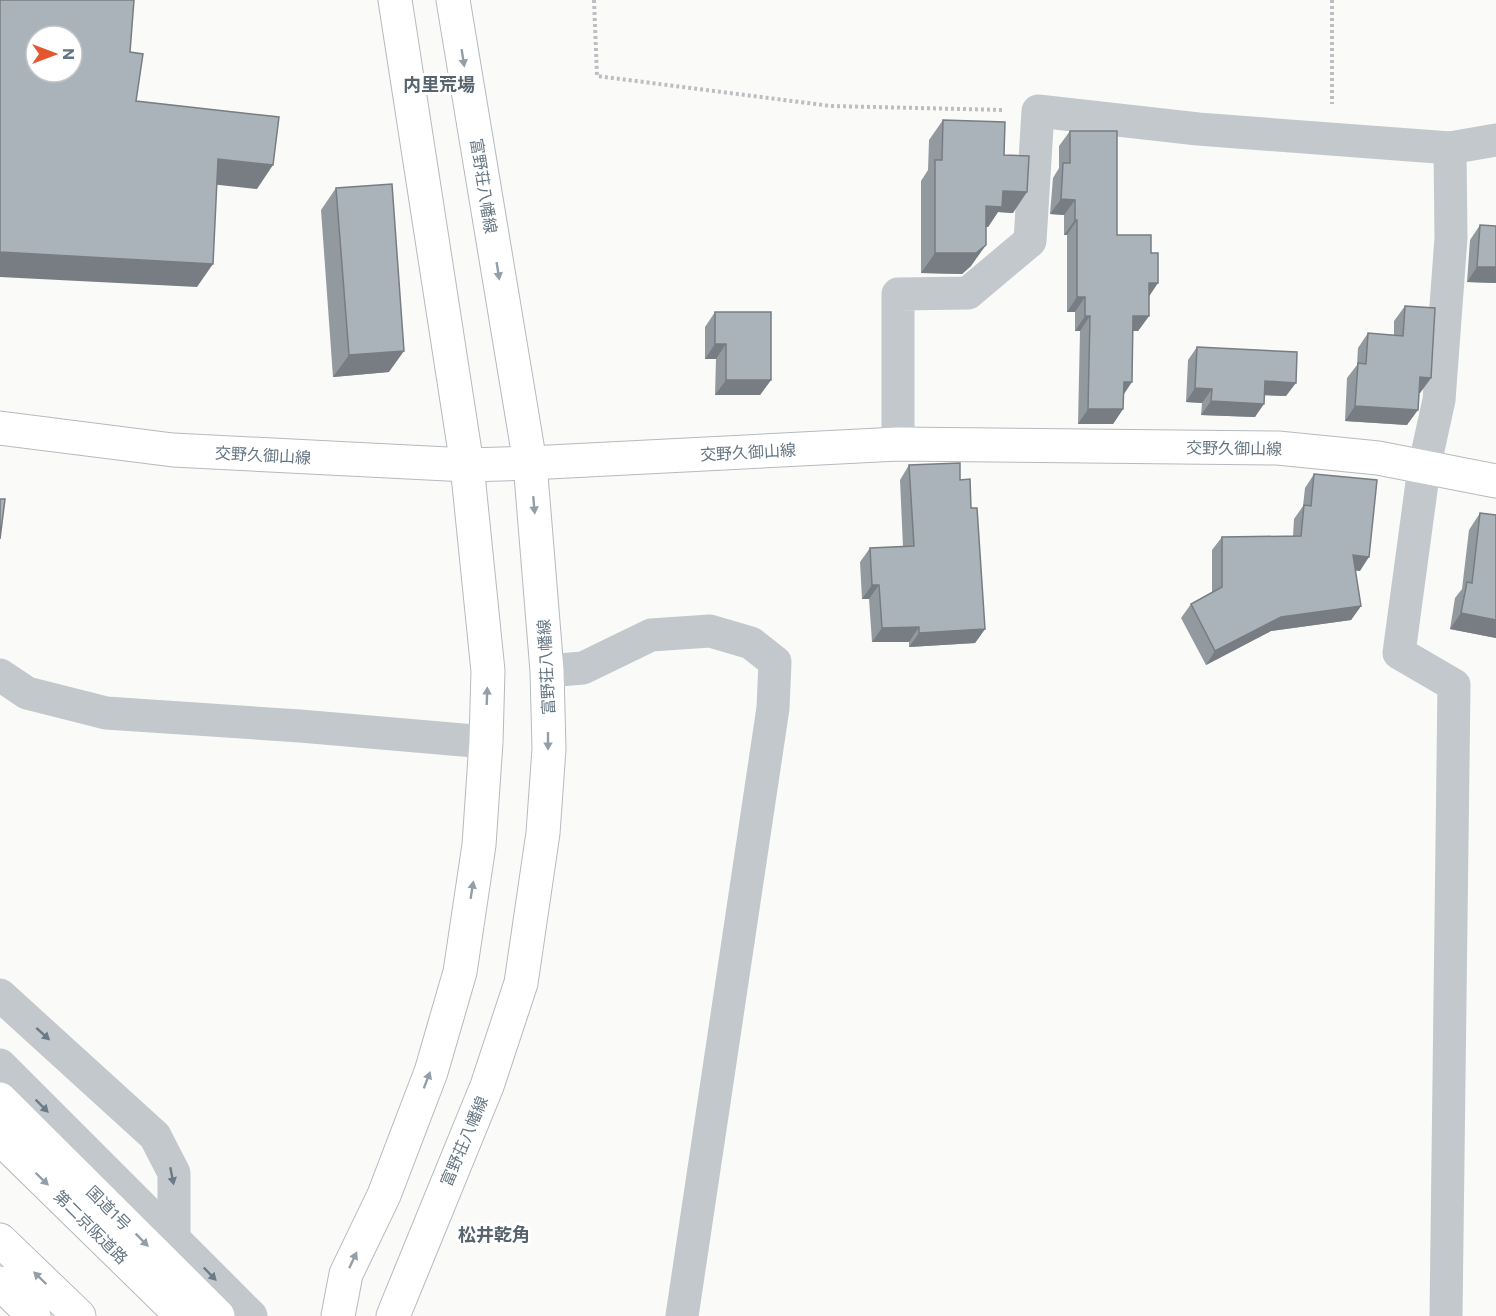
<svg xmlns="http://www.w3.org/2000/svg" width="1496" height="1316" viewBox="0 0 1496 1316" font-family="Commissioner,'Noto Sans JP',sans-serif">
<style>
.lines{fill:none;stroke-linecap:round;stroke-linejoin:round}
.major-casing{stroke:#b5babe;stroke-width:35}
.highway-casing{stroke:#b4b9bd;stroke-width:35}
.path{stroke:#bbbfc2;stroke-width:4;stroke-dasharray:3 3;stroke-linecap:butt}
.minor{stroke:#c3c8cc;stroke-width:33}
.major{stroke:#fff;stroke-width:33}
.highway{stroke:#fff;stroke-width:33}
.wall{fill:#929a9f}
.shaded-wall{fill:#777d82}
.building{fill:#aab3b9;stroke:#777d82;stroke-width:1.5;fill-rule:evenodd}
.oneway{fill:#939fa8}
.oneway2{fill:#6a7a87}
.labels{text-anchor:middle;stroke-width:6;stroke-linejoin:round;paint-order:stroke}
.street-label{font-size:16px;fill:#657683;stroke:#fff}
.neighbourhood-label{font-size:18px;font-weight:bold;fill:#57646e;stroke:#fff}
</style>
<rect width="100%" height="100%" fill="#fafaf8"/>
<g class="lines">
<!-- major casing -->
<g class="major-casing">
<g id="major">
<polyline points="0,428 173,450 467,465 530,463 898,444 1278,448 1378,458 1496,481"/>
<polyline points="338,1316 346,1274 384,1195 431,1072 460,972 479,845 486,742 488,671 467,465 395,0"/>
<polyline points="393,1316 487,1086 521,983 543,833 549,749 547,671 530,463 453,0"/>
</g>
</g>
<!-- highway casing -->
<g class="highway-casing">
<g id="highway">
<polyline points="0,1099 218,1316"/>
<polyline points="0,1138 182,1316"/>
<polyline points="0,1240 79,1316"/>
<polyline points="0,1283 34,1316"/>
</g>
</g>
<!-- path -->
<g class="path">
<polyline points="594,0 597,76 831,106 1004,110"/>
<polyline points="1332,0 1332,104"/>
</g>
<!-- minor -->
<g class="minor">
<polyline points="898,444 898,294 968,293 1030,241 1038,111 1198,129 1450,148 1496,140"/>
<polyline points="547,671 583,668 651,635 710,631 751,643 775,662 773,708 682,1316"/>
<polyline points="0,675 27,693 106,713 300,726 486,742"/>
<polyline points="0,995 155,1136 174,1173 174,1237"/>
<polyline points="0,1065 251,1316"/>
<polyline points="1446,1316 1454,685 1399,653 1424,468 1439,400 1451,238 1450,148"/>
</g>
<!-- major -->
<use href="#major" class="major"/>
<!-- highway -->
<use href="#highway" class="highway"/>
</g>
<!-- wall -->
<g class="wall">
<polygon points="943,120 1004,155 1013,213 998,212 988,227 986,227 971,266 962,274 921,273 921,181 928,170 929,140"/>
<polygon points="1070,131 1117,235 1149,296 1149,316 1138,331 1133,331 1124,394 1123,409 1113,424 1078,424 1080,331 1075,331 1075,312 1067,312 1067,235 1064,235 1064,215 1050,214 1053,178 1059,168 1059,146"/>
<polygon points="336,188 389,372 333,377 321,210"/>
<polygon points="1480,225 1496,283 1467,282 1470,240"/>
<polygon points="1405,306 1431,378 1420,393 1419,393 1407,425 1345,421 1347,378 1357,365 1358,348 1368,333 1394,335 1394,321"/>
<polygon points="715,312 771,380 760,395 715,395 716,359 705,359 705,327"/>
<polygon points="1197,347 1286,396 1265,395 1255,417 1201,415 1202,403 1186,402 1188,360"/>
<polygon points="909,465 960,480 971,508 985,629 975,643 909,647 909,642 872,642 869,599 862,599 860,562 870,548 903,547 900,480"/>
<polygon points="1314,474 1360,571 1355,570 1361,606 1351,620 1271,631 1206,665 1181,618 1191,604 1212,592 1212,550 1222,537 1293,536 1294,519 1303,506 1305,488"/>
<polygon points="1480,513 1496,515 1496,638 1450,629 1455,598 1462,589 1469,530"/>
</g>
<!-- shaded-wall -->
<g class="shaded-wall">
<polygon points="218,159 273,165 257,189 201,183"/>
<polygon points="1003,191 1027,192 1013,213 998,212 988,227 972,226 986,206"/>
<polygon points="1061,199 1075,200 1064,215 1050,214"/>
<polygon points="1075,220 1077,220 1067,235 1064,235"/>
<polygon points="986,245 971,266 962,274 921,273 935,253"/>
<polygon points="0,252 213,264 197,287 0,277"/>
<polygon points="1477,267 1496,267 1496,283 1467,282"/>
<polygon points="1149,283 1158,283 1148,298"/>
<polygon points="1077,297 1085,297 1075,312 1067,312"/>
<polygon points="1085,316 1090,316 1080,331 1075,331"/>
<polygon points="1133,316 1149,316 1138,331 1123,331"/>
<polygon points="715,344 726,344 716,359 705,359"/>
<polygon points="404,351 389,372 333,377 349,355"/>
<polygon points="1420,377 1431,378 1420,393 1410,392"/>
<polygon points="726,380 771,380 760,395 715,395"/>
<polygon points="1265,381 1296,383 1286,396 1256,395"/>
<polygon points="1124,382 1132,382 1122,397"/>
<polygon points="1195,388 1212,389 1202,403 1186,402"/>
<polygon points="1211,401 1264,404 1255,417 1201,415"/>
<polygon points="1355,406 1418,410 1407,425 1345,421"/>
<polygon points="1088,409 1123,409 1113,424 1078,424"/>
<polygon points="1353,555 1369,557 1360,571 1343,569"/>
<polygon points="872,585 879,585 869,599 862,599"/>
<polygon points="1361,606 1351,620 1271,631 1206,665 1215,651 1281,617"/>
<polygon points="1461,613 1496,620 1496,638 1450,629"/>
<polygon points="919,627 909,642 872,642 882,628"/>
<polygon points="985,629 975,643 909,647 919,633"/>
</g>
<!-- building -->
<g class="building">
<path d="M 0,0 L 134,0 L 130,52 L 143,54 L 136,101 L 279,117 L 273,165 L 218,159 L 213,264 L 0,252 ZM 36,36 L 72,36 L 72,72 L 36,72 Z"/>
<polygon points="943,120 1005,122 1004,155 1029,156 1027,192 1003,191 1002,207 986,206 986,245 976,253 935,253 935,160 942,160"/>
<polygon points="1070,131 1117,131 1117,235 1151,235 1151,253 1158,253 1158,283 1149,283 1149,316 1133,316 1132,382 1124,382 1123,409 1088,409 1090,316 1085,316 1085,297 1077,297 1077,220 1075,220 1075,200 1061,199 1063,163 1070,163"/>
<polygon points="392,184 404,351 349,355 336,188"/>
<polygon points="1480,225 1496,226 1496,267 1477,267"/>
<polygon points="1405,306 1435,308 1431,378 1420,377 1418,410 1355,406 1358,363 1366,364 1368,333 1403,336"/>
<polygon points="715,312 771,312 771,380 726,380 726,344 715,344"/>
<polygon points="1197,347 1297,352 1296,383 1265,381 1264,404 1211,401 1212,389 1195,388"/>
<polygon points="960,463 960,480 970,479 971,508 977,508 985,629 919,633 919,627 882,628 879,585 872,585 870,548 914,546 909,465"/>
<polygon points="1314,474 1377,480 1369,557 1353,555 1361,606 1281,617 1215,651 1191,604 1222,587 1222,537 1301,536 1304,505 1311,506"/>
<polygon points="0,499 5,499 0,539"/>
<polygon points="1480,513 1496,515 1496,620 1461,613 1467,582 1472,583"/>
</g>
<!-- one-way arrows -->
<defs><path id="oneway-solid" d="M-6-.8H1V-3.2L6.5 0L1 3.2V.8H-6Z" transform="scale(1.5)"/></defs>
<g class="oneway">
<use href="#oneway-solid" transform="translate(463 58) rotate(81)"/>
<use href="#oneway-solid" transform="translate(498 271) rotate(81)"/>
<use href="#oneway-solid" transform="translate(534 505) rotate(85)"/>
<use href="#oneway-solid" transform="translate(487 696) rotate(-88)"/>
<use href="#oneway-solid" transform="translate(548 741) rotate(90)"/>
<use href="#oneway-solid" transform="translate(472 890) rotate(-81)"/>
<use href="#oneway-solid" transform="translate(427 1080) rotate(-69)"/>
<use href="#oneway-solid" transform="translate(42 1179) rotate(44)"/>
<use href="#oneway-solid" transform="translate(142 1240) rotate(45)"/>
<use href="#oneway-solid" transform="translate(353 1260) rotate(-65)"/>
<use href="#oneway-solid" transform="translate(40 1278) rotate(-136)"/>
</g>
<g class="oneway2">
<use href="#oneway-solid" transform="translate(43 1034) rotate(42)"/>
<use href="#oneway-solid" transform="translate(42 1106) rotate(45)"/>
<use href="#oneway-solid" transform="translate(172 1176) rotate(79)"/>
<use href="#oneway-solid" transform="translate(210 1274) rotate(46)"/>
</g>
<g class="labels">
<!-- street labels -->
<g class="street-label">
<text transform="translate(484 186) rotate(81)" y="6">富野荘八幡線</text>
<text transform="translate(1234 448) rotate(1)" y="6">交野久御山線</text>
<text transform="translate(748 452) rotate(-3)" y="6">交野久御山線</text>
<text transform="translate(263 455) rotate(3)" y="6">交野久御山線</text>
<text transform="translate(546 667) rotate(-93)" y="6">富野荘八幡線</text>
<text transform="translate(464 1141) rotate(-67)" y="6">富野荘八幡線</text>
<text transform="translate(109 1208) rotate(45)" y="6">国道1号</text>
<text transform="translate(91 1227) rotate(45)" y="6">第二京阪道路</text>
</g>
<!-- neighbourhood labels -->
<g class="neighbourhood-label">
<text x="439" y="91">内里荒場</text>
<text x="494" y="1241">松井乾角</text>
</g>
</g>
<!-- north arrow -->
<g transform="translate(54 54) rotate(90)"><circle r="28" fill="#ffffff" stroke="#c1c8cd" stroke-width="1.5"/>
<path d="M0-4.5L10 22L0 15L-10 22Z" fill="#e4572e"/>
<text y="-9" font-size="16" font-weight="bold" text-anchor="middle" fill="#657683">N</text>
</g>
</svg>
